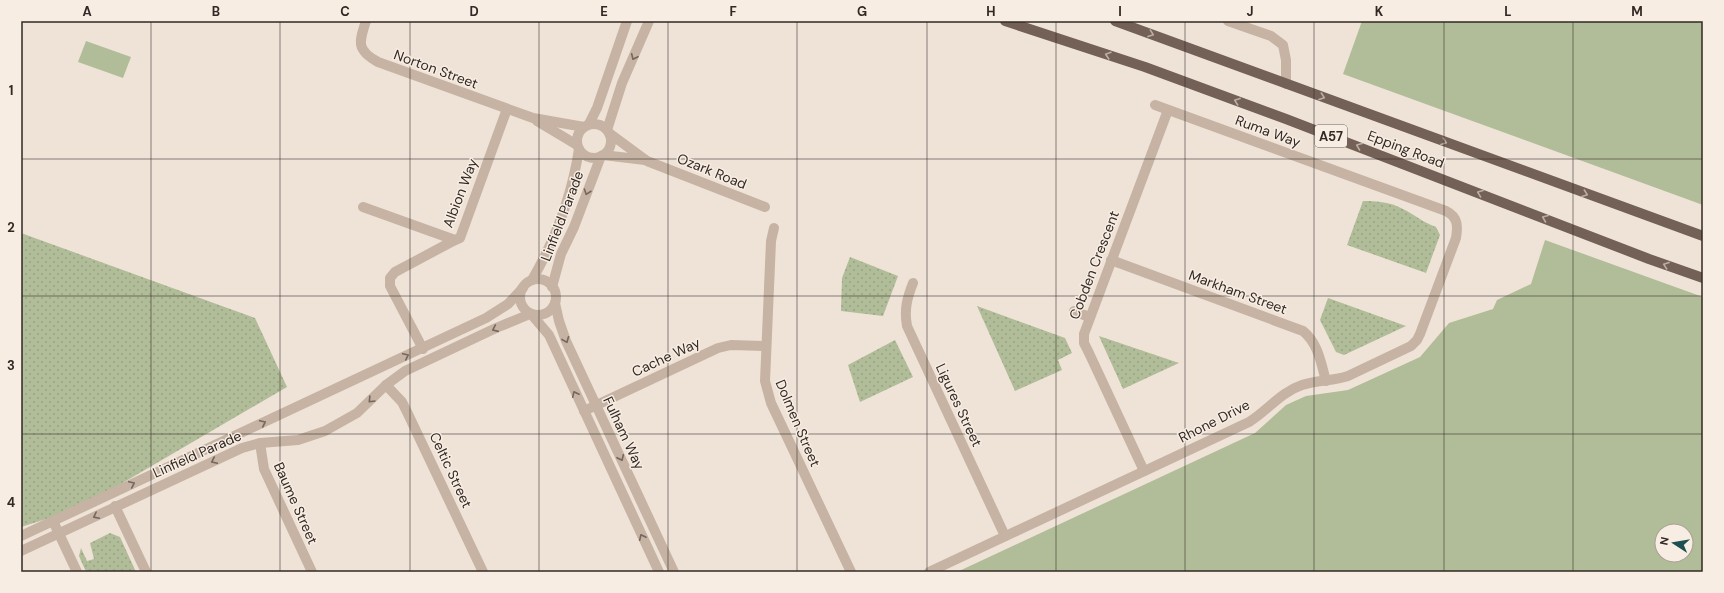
<svg xmlns="http://www.w3.org/2000/svg" width="1724" height="593" viewBox="0 0 1724 593" font-family="'DM Sans',sans-serif">
<style>
.grass{fill:#b1bd98;fill-rule:evenodd}
.park{fill:url(#park-dots)}
.lines{fill:none;stroke-linecap:round;stroke-linejoin:round}
.minor{stroke:#c6b3a4;stroke-width:10}
.tertiary{stroke:#c6b3a4;stroke-width:10}
.primary{stroke:#736056;stroke-width:10}
.oneway{stroke:#bcaea3}
.oneway2{stroke:#75675e}
.grid{fill:none;stroke:#322925;stroke-width:1;stroke-opacity:0.55}
.labels{text-anchor:middle;stroke-width:3;stroke-linejoin:round;paint-order:stroke}
.shield{fill:#f8ede2;stroke:#6d645e;stroke-width:1}
.shield-label{font-size:13px;font-weight:bold;fill:#322925}
.street-label{font-size:14px;fill:#322925;stroke:#f8ede2}
.neatline{fill:none;stroke:#322925;stroke-width:1.5}
.grid-label{font-size:13px;text-anchor:middle;font-weight:bold;fill:#322925}
</style>
<defs>
<pattern id="park-dots" width="8" height="8" patternUnits="userSpaceOnUse"><rect width="8" height="8" fill="#b1bd98"/><path d="M2 2h.1M6 6h.1" fill="none" stroke="#99a283" stroke-width="1.8" stroke-linecap="round"/></pattern>
</defs>
<rect width="100%" height="100%" fill="#efe3d7"/>
<!-- grass -->
<g class="grass">
<polygon points="1362,21 1703,21 1703,205 1343,74"/>
<polygon points="86,41 131,57 123,78 78,62"/>
<path d="M 1545,240 L 1703,297 L 1703,572 L 957,572 L 1255,433 L 1286,405 L 1306,396 L 1348,390 L 1420,357 L 1449,323 L 1493,309 L 1497,300 L 1531,284 ZM 1662,531 L 1686,531 L 1686,555 L 1662,555 Z"/>
</g>
<!-- park -->
<g class="park">
<path d="M 1363,201 C 1377,201 1391,202 1403,209 C 1415,215 1424,223 1436,227 L 1440,235 L 1426,273 L 1347,245 Z"/>
<polygon points="21,233 255,318 287,387 78,509 21,527"/>
<polygon points="850,257 898,276 883,316 841,311 842,278"/>
<polygon points="1328,298 1406,326 1344,355 1336,352 1320,320"/>
<polygon points="977,306 1065,338 1072,353 1058,360 1062,370 1015,391"/>
<polygon points="1099,336 1179,363 1123,389"/>
<polygon points="895,340 913,377 860,402 848,365"/>
<polygon points="110,533 120,537 136,572 86,572 79,556 81,548 87,561 94,559 90,543"/>
</g>
<g class="lines">
<!-- minor -->
<g class="minor">
<path d="M 366,21 C 359,42 356,50 378,62 L 533,118 L 584,127"/>
<polyline points="1228,21 1271,36 1283,45 1286,60 1286,84"/>
<polyline points="537,121 577,145"/>
<polyline points="609,133 647,161 765,207"/>
<polyline points="603,155 645,160"/>
<polyline points="363,207 455,240 460,238 507,109"/>
<polyline points="774,228 771,241 765,381 771,403 851,572"/>
<path d="M 1111,260 L 1303,331 C 1318,343 1321,363 1326,381"/>
<path d="M 913,283 C 907,298 904,310 907,326 L 1005,536"/>
<polyline points="1074,311 1089,317"/>
<polyline points="423,349 390,286 390,278 395,272 455,240"/>
<polyline points="386,385 402,402 408,414 483,572"/>
<polyline points="584,411 718,348 731,345 766,346"/>
<polyline points="260,443 264,469 312,572"/>
<polyline points="1144,471 1089,353 1084,343 1084,334 1168,110"/>
<polyline points="115,506 146,572"/>
<polyline points="53,521 77,572"/>
<path d="M 929,572 L 1249,422 C 1268,410 1281,392 1302,385 C 1317,380 1333,381 1348,376 L 1411,346 L 1417,340 L 1420,334 L 1456,238 C 1458,226 1458,217 1446,211 L 1155,105"/>
</g>
<!-- tertiary -->
<g class="tertiary">
<polyline points="589,124 597,108 627,21"/>
<circle cx="594" cy="141" r="17"/>
<polyline points="607,130 622,83 649,21"/>
<circle cx="538" cy="297" r="18"/>
<path d="M 532,280 C 555,240 572,195 579,149"/>
<polyline points="552,287 561,254 574,227 601,156"/>
<polyline points="555,303 559,321 566,341 674,572"/>
<polyline points="532,315 549,335 659,572"/>
<polyline points="21,536 486,318 508,304 523,288"/>
<polyline points="21,551 242,448 260,443 298,440 325,431 357,413 386,385 405,371 496,328 530,314"/>
</g>
<!-- primary -->
<g class="primary">
<polyline points="1005,21 1145,67 1286,119 1649,259 1703,278"/>
<polyline points="1115,21 1703,236"/>
</g>
</g>
<!-- one-way arrows -->
<defs><path id="oneway-chevron" d="M-2-3.5L2.5 0L-2 3.5" fill="none" stroke-width="1.6" stroke-linecap="round" stroke-linejoin="round"/></defs>
<g class="oneway">
<use href="#oneway-chevron" transform="translate(1151 34) rotate(20)"/>
<use href="#oneway-chevron" transform="translate(1108 55) rotate(-162)"/>
<use href="#oneway-chevron" transform="translate(1322 97) rotate(20)"/>
<use href="#oneway-chevron" transform="translate(1237 101) rotate(-160)"/>
<use href="#oneway-chevron" transform="translate(1444 142) rotate(20)"/>
<use href="#oneway-chevron" transform="translate(1359 146) rotate(-159)"/>
<use href="#oneway-chevron" transform="translate(1480 193) rotate(-159)"/>
<use href="#oneway-chevron" transform="translate(1585 194) rotate(20)"/>
<use href="#oneway-chevron" transform="translate(1545 218) rotate(-158)"/>
<use href="#oneway-chevron" transform="translate(1666 265) rotate(-160)"/>
</g>
<g class="oneway2">
<use href="#oneway-chevron" transform="translate(634 57) rotate(115)"/>
<use href="#oneway-chevron" transform="translate(587 192) rotate(109)"/>
<use href="#oneway-chevron" transform="translate(495 329) rotate(156)"/>
<use href="#oneway-chevron" transform="translate(566 340) rotate(68)"/>
<use href="#oneway-chevron" transform="translate(406 356) rotate(-25)"/>
<use href="#oneway-chevron" transform="translate(575 394) rotate(-115)"/>
<use href="#oneway-chevron" transform="translate(371 400) rotate(134)"/>
<use href="#oneway-chevron" transform="translate(263 423) rotate(-25)"/>
<use href="#oneway-chevron" transform="translate(621 458) rotate(65)"/>
<use href="#oneway-chevron" transform="translate(214 461) rotate(155)"/>
<use href="#oneway-chevron" transform="translate(132 484) rotate(-25)"/>
<use href="#oneway-chevron" transform="translate(96 516) rotate(153)"/>
<use href="#oneway-chevron" transform="translate(642 537) rotate(-115)"/>
</g>
<!-- grid -->
<path class="grid" d="M 151,21 L 151,572M 280,21 L 280,572M 410,21 L 410,572M 539,21 L 539,572M 668,21 L 668,572M 797,21 L 797,572M 927,21 L 927,572M 1056,21 L 1056,572M 1185,21 L 1185,572M 1314,21 L 1314,572M 1444,21 L 1444,572M 1573,21 L 1573,572M 21,159 L 1703,159M 21,296 L 1703,296M 21,434 L 1703,434"/>
<g class="labels">
<!-- shield labels -->
<rect class="shield" x="1315" y="125" width="32" height="22" rx="3"/>
<g class="shield-label">
<text x="1331" y="141">A57</text>
</g>
<!-- street labels -->
<g class="street-label">
<text transform="translate(436 69) rotate(20)" y="5">Norton Street</text>
<text transform="translate(1268 131) rotate(20)" y="5">Ruma Way</text>
<text transform="translate(1406 149) rotate(21)" y="5">Epping Road</text>
<text transform="translate(712 171) rotate(22)" y="5">Ozark Road</text>
<text transform="translate(460 193) rotate(-69)" y="5">Albion Way</text>
<text transform="translate(562 216) rotate(-69)" y="5">Linfield Parade</text>
<text transform="translate(1094 265) rotate(-69)" y="5">Cobden Crescent</text>
<text transform="translate(1238 292) rotate(20)" y="5">Markham Street</text>
<text transform="translate(666 357) rotate(-25)" y="5">Cache Way</text>
<text transform="translate(959 405) rotate(65)" y="5">Ligures Street</text>
<text transform="translate(1214 421) rotate(-27)" y="5">Rhone Drive</text>
<text transform="translate(798 423) rotate(67)" y="5">Dolmen Street</text>
<text transform="translate(624 433) rotate(65)" y="5">Fulham Way</text>
<text transform="translate(197 454) rotate(-24)" y="5">Linfield Parade</text>
<text transform="translate(451 470) rotate(65)" y="5">Celtic Street</text>
<text transform="translate(296 503) rotate(66)" y="5">Baume Street</text>
</g>
</g>
<!-- border -->
<rect width="1724" height="593" fill="none" stroke="#f8ede2" stroke-width="44"/>
<!-- north arrow -->
<g transform="translate(1674 543) rotate(282)"><circle r="19" fill="#f8ede2" stroke="#a99f96"/>
<path d="M0-3L7 15L0 10L-7 15Z" fill="#1d4f51"/>
<text y="-6" font-size="11" font-weight="bold" text-anchor="middle" fill="#322925">N</text>
</g>
<rect x="22" y="22" width="1680" height="549" class="neatline"/>
<g class="grid-label">
<text x="87" y="16">A</text>
<text x="216" y="16">B</text>
<text x="345" y="16">C</text>
<text x="474" y="16">D</text>
<text x="604" y="16">E</text>
<text x="733" y="16">F</text>
<text x="862" y="16">G</text>
<text x="991" y="16">H</text>
<text x="1120" y="16">I</text>
<text x="1250" y="16">J</text>
<text x="1379" y="16">K</text>
<text x="1508" y="16">L</text>
<text x="1637" y="16">M</text>
<text x="11" y="95">1</text>
<text x="11" y="232">2</text>
<text x="11" y="370">3</text>
<text x="11" y="507">4</text>
</g>
</svg>
